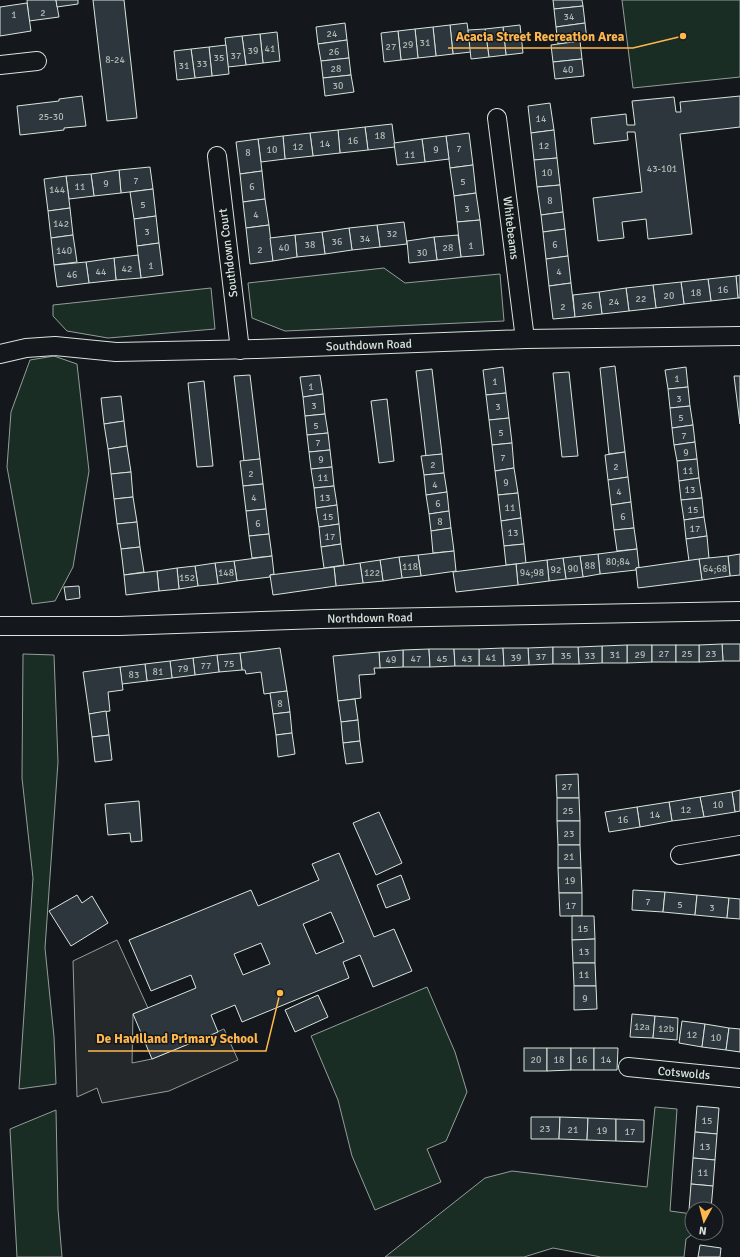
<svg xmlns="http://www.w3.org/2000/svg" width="740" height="1257" viewBox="0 0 740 1257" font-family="Signika,sans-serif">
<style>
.green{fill:#1a2d24;stroke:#939e99}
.parking{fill:#24282b;stroke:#939e99}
.building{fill:#2c363c;stroke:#d8e6dc;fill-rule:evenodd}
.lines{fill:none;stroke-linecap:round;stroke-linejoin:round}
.street-casing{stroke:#d8e6dc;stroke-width:20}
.street{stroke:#14181c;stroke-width:18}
.labels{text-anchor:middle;stroke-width:3;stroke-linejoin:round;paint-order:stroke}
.number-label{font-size:10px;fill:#adbab4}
.street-label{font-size:12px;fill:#d8e6dc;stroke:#14181c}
.leader{fill:none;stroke:#ffb74d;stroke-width:1.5}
.callout-dot{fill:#ffb74d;stroke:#14181c;stroke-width:1.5}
.callout-label{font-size:13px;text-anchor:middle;font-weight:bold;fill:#ffb74d;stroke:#14181c;stroke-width:3;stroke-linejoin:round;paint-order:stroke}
</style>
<rect width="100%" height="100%" fill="#14181c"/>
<!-- green -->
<g class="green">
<polygon points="622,0 740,0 740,77 633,88"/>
<polygon points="384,268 405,283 500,274 504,321 285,331 252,318 248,283"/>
<polygon points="211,288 215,329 108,338 67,331 53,316 53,305"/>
<polygon points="54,356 77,364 89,471 73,567 55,601 32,604 7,467 11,412 30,360"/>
<polygon points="23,654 54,655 58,762 45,948 54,1037 56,1084 19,1089 33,878 22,778"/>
<polygon points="427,987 455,1052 467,1092 446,1141 427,1149 441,1182 375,1210 352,1156 338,1100 311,1036"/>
<polygon points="655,1107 677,1109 670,1211 692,1214 692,1233 694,1233 686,1239 684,1257 601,1257 553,1248 524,1257 385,1257 485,1178 512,1171 647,1187"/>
<polygon points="56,1110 58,1209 62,1257 17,1257 10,1129"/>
</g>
<!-- parking -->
<polygon class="parking" points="117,940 148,1008 133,1014 132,1063 152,1059 224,1029 238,1060 169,1091 102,1103 97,1088 77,1097 73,961"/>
<!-- building -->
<g class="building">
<polygon points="27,0 56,0 59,17 29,21"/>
<polygon points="56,0 78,0 78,4 57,7"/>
<polygon points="93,0 124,0 137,118 107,121"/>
<polygon points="553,0 582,0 583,6 554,9"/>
<polygon points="27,3 31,31 0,36 0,7"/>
<polygon points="583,6 585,23 556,27 554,9"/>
<polygon points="345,23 347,40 318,44 316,27"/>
<polygon points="467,23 471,52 453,54 450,25"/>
<polygon points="585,23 587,40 558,44 556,27"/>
<polygon points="450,25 453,54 436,56 433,27"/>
<polygon points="520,25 523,53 506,55 503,27"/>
<polygon points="433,27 436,56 418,58 415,29"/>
<polygon points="503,27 506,55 489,57 485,29"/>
<polygon points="415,29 418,58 401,60 398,31"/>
<polygon points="485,29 489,57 471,59 468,30"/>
<polygon points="398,31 401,60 384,62 381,33"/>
<polygon points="277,32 280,61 263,63 260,34"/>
<polygon points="260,34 263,63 246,65 242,36"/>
<polygon points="242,36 246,65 228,67 225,38"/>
<polygon points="347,40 349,58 321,61 318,44"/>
<polygon points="580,41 582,59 553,62 551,45"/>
<polygon points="226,45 229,74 212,76 209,47"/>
<polygon points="209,47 212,76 195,78 191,49"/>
<polygon points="191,49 195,78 177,80 174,51"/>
<polygon points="349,58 351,75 323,78 321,61"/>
<polygon points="582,59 584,76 555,79 553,62"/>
<polygon points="351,75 354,92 325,96 323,78"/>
<polygon points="82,96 86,126 64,128 64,130 20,135 17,106 59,101 59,99"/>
<polygon points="740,96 740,127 680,134 692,234 648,239 646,219 622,222 624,238 598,241 593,198 642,192 635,132 627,132 628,140 594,144 591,118 626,114 627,125 635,125 632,101 674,97 676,112 681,112 680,102"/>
<polygon points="550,103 554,130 531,133 528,106"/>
<polygon points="392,124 395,147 368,150 365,127"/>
<polygon points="365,127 368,150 340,153 338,130"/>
<polygon points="338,130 340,153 313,156 310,133"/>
<polygon points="554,130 557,158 534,160 531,133"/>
<polygon points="310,133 313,156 285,159 283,136"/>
<polygon points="469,133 473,165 450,168 446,136"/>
<polygon points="283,136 285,159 261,162 258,139"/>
<polygon points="446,136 449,159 425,162 422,139"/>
<polygon points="258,139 262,171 240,174 236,142"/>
<polygon points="422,139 425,162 397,165 394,143"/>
<polygon points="557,158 560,185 537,187 534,160"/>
<polygon points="473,165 476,193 454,196 450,168"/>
<polygon points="150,167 153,189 121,193 119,170"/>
<polygon points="119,170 121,193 94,196 91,174"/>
<polygon points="262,171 265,199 243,202 240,174"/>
<polygon points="91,174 94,196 69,199 66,176"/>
<polygon points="66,176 70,208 48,211 44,179"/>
<polygon points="560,185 563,212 541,215 537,187"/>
<polygon points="153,189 156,216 134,219 130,192"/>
<polygon points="476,193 480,220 457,222 454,196"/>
<polygon points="265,199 269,225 246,228 243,202"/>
<polygon points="70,208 73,235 51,238 48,211"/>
<polygon points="563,212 565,229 543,232 541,215"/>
<polygon points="156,216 159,243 137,246 134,219"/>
<polygon points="480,220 484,255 461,257 457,222"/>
<polygon points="404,222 407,244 380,247 377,225"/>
<polygon points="269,225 273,261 250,264 246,228"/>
<polygon points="377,225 380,247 352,250 349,228"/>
<polygon points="349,228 352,250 325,254 322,232"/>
<polygon points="565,229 568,256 546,259 543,232"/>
<polygon points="322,232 325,254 297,257 295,235"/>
<polygon points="73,235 77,262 54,265 51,238"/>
<polygon points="295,235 297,257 273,261 270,238"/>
<polygon points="458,235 461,257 437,260 434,237"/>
<polygon points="434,237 437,260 409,263 407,241"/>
<polygon points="159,243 163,275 141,278 137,246"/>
<polygon points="138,255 141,278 116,280 114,258"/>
<polygon points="568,256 571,283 549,286 546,259"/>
<polygon points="114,258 116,280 89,283 86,262"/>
<polygon points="86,262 89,283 57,287 54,265"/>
<polygon points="740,275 740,298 738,298 736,276"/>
<polygon points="736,276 738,298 711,301 708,279"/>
<polygon points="708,279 711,301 684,304 681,282"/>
<polygon points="681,282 684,304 656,308 653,285"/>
<polygon points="571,283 575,317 553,319 549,286"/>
<polygon points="653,285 656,308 629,311 626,288"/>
<polygon points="626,288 629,311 602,314 599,292"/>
<polygon points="599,292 602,314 575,317 573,295"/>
<polygon points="615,366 625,452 609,454 600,368"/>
<polygon points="503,367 506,393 486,395 483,370"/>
<polygon points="686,367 688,387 668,389 665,370"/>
<polygon points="432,369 442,454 426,456 416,371"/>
<polygon points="569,372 578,456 562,457 553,373"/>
<polygon points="250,375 260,459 244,461 234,376"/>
<polygon points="320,375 323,394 303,397 300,377"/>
<polygon points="734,376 740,376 740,424"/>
<polygon points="204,381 213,466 197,467 188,383"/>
<polygon points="688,387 690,406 670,408 668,389"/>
<polygon points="506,393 509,418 489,420 486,395"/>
<polygon points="323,394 325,414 305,416 303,397"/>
<polygon points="121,396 124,421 104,424 101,398"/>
<polygon points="387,399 394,461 379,463 371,401"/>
<polygon points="690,406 693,425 672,428 670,408"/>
<polygon points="325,414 328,433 307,435 305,416"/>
<polygon points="509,418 512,443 492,445 489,420"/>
<polygon points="124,421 127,446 108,449 104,424"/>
<polygon points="693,425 695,442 674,445 672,428"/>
<polygon points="328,433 330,450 309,452 307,435"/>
<polygon points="695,442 697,459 677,461 674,445"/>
<polygon points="512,443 514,468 495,471 492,445"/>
<polygon points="127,446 131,472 111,474 108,449"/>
<polygon points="330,450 332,467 311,469 309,452"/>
<polygon points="625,452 628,477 608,480 605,455"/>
<polygon points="442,454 444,473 424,475 421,456"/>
<polygon points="260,459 263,484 243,486 240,461"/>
<polygon points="697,459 699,478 679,481 677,461"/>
<polygon points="332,467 334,486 314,488 311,469"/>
<polygon points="514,468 518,493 498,495 495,471"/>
<polygon points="131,472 133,497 114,499 111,474"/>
<polygon points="444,473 447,492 426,495 424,475"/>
<polygon points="628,477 631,502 611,505 608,480"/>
<polygon points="699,478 702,498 681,500 679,481"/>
<polygon points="263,484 266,509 246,511 243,486"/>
<polygon points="334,486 337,505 316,508 314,488"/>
<polygon points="447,492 449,511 429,514 426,495"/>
<polygon points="518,493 521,518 501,521 498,495"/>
<polygon points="133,497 137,522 117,524 114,499"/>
<polygon points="702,498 704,517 684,520 681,500"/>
<polygon points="631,502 634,528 614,530 611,505"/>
<polygon points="337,505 339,524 319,527 316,508"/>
<polygon points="266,509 269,534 249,536 246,511"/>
<polygon points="449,511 451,528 431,531 429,514"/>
<polygon points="704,517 707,536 686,539 684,520"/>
<polygon points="521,518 524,544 504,546 501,521"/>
<polygon points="137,522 140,547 121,549 117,524"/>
<polygon points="339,524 341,544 321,547 319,527"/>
<polygon points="451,528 454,551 433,553 431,531"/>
<polygon points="634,528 637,549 617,551 614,530"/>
<polygon points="269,534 272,556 252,558 249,536"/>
<polygon points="707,536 709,558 689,561 686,539"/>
<polygon points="341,544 344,565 324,568 321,547"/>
<polygon points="524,544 526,563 506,565 504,546"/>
<polygon points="140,547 144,572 124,575 121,549"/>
<polygon points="637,549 639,567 636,568 636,570 600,574 598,554"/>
<polygon points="454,551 456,571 421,576 418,555"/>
<polygon points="598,554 600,574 583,577 580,556"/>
<polygon points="740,554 740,575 730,576 728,556"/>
<polygon points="418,555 421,576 402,578 399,557"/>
<polygon points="272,556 274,574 270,575 270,577 237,581 234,561"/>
<polygon points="580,556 583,577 566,579 563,558"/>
<polygon points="728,556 730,576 702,580 699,559"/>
<polygon points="399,557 402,578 383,581 380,560"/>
<polygon points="563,558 566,579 549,581 547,560"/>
<polygon points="699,559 702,580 638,588 636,568"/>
<polygon points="380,560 383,581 363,583 360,563"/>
<polygon points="547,560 549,581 518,585 516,564"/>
<polygon points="234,561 237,581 218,584 215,563"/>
<polygon points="215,563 218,584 198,586 195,566"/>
<polygon points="360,563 363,583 336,586 334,567"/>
<polygon points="516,564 518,585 456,592 453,572"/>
<polygon points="195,566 198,586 179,589 177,568"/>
<polygon points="334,567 336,586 273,595 270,575"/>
<polygon points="177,568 179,589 159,591 157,571"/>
<polygon points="157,571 159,591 126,595 124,575"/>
<polygon points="79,586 80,598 66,600 64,587"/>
<polygon points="722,644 740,644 740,661 723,661"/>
<polygon points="722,644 723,661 699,662 699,645"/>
<polygon points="627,645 652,645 652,662 627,663"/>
<polygon points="627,645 627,663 602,663 602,646"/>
<rect x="652" y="645" width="24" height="17"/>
<rect x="676" y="645" width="23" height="17"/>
<polygon points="602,646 602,663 579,664 578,647"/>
<polygon points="553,647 553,664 529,665 528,648"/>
<polygon points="553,647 578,647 579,664 553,664"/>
<polygon points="280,648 287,691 264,694 261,672 246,674 245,670 242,670 240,653"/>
<polygon points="503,648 504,666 479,666 479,649"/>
<polygon points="503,648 528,648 529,665 504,666"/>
<polygon points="429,649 430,667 403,667 403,650"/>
<polygon points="429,649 454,649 455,666 430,667"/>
<polygon points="454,649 479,649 479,666 455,666"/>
<polygon points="403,650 403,667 380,668 379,652"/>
<polygon points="379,652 380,668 374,668 375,674 359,675 361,698 338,701 333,656"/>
<polygon points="240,653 242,670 219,672 217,655"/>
<polygon points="217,655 219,672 195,675 193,658"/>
<polygon points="193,658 195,675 172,678 170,661"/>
<polygon points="170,661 172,678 147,681 145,664"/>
<polygon points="145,664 147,681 122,684 120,667"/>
<polygon points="120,667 123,690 108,692 110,711 89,714 83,672"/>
<polygon points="287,691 290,712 273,714 270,693"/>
<polygon points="355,699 358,720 341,722 338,701"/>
<polygon points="106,711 109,735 92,737 89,714"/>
<polygon points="290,712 292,733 276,735 273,714"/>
<polygon points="358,720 360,741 343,743 341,722"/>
<polygon points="292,733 295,754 278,757 276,735"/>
<polygon points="109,735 112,760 95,762 92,737"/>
<polygon points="360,741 363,762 346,764 343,743"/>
<polygon points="578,774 579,798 557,798 556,775"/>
<polygon points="740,790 740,811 735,812 732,792"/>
<polygon points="732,792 735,812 704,817 700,797"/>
<polygon points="700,797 704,817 672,821 669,802"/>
<polygon points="557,798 579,798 580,821 557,821"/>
<polygon points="139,801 142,841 131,842 130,833 108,835 105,804"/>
<polygon points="669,802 672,821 640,827 637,807"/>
<polygon points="637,807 640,827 609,832 605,812"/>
<polygon points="379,812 402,863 376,875 353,823"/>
<polygon points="557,821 580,821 580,845 558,845"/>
<polygon points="558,845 580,845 581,868 558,868"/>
<path d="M 339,853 L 374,937 L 394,929 L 412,971 L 373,987 L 360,955 L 343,962 L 349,978 L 242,1022 L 235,1005 L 211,1015 L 218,1032 L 152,1059 L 133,1014 L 196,988 L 191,975 L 151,991 L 129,940 L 251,890 L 258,906 L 319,880 L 312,864 ZM 331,912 L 344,942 L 316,954 L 303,924 ZM 261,943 L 270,964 L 243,975 L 234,954 Z"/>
<polygon points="558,868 581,868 582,893 559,893"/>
<polygon points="401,875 410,899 386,908 377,885"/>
<polygon points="633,890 665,892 663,912 632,910"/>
<polygon points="665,892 697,895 695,915 663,912"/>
<polygon points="559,893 582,893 582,916 560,916"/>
<polygon points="77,895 82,903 92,896 108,923 71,946 49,911"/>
<polygon points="697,895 729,898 727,918 695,915"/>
<polygon points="729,898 740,899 740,919 727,918"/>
<polygon points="572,916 594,916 595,939 572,940"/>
<polygon points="595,939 595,963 573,963 572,940"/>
<polygon points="573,963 595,963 596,986 574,986"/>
<polygon points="574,986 596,986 597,1009 574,1010"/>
<polygon points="318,995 328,1017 295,1032 285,1010"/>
<polygon points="632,1014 655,1016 653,1038 630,1037"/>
<polygon points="655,1016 678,1018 677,1040 653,1038"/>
<polygon points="682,1021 705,1024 702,1047 679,1043"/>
<polygon points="705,1024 729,1028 726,1050 702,1047"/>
<polygon points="729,1028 740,1029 740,1052 726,1050"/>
<rect x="524" y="1048" width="23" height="23"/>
<polygon points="547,1048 571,1048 571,1070 547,1071"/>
<rect x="571" y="1048" width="23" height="22"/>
<polygon points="594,1048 618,1048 617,1070 594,1070"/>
<polygon points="697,1106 719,1108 717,1134 695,1132"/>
<polygon points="531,1117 560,1117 559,1139 531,1139"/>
<polygon points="560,1117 588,1118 587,1140 559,1139"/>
<polygon points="588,1118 616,1119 616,1141 587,1140"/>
<polygon points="616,1119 644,1120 644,1142 616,1141"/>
<polygon points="695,1132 717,1134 715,1160 693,1158"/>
<polygon points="693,1158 715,1160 713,1186 691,1184"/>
<polygon points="691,1184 713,1186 711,1209 689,1210"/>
<polygon points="700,1245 721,1248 720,1257 698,1257"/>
</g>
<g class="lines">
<!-- street casing -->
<g class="street-casing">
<g id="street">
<polyline points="0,65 37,61"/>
<polyline points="497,118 525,339"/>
<polyline points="217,156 240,350"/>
<polyline points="0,354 26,348 55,346 116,352 257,349 525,339 740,336"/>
<polyline points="0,626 119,626 321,619 740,611"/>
<polyline points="680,855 740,845"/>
<polyline points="628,1067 740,1078"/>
</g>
</g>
<!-- street -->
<use href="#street" class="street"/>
</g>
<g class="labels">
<!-- number labels -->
<g class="number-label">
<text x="43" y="16">2</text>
<text x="14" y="18">1</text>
<text x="569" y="20">34</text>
<text x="332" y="37">24</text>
<text x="425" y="46">31</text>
<text x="408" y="48">29</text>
<text x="391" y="50">27</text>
<text x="270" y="52">41</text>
<text x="253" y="54">39</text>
<text x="334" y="55">26</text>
<text x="236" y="59">37</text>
<text x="219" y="61">35</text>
<text x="115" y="63">8-24</text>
<text x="202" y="67">33</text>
<text x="184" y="69">31</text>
<text x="336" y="72">28</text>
<text x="568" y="73">40</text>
<text x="338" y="89">30</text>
<text x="51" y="120">25-30</text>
<text x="541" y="122">14</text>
<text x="380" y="139">18</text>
<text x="353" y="144">16</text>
<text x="325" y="147">14</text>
<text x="544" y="149">12</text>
<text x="298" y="150">12</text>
<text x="459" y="152">7</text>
<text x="272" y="153">10</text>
<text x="436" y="153">9</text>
<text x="248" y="156">8</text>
<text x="410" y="158">11</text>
<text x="662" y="172">43-101</text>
<text x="547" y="176">10</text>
<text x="136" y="184">7</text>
<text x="463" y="185">5</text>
<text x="106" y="187">9</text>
<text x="80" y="190">11</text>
<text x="252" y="190">6</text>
<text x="57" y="193">144</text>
<text x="550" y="204">8</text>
<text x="143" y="208">5</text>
<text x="467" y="212">3</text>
<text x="256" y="218">4</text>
<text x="61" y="227">142</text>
<text x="147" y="235">3</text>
<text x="392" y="237">32</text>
<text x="365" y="242">34</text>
<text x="337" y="245">36</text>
<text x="310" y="248">38</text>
<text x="555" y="248">6</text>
<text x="471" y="249">1</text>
<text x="284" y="251">40</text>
<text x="448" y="251">28</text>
<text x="260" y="253">2</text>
<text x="64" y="254">140</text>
<text x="422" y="256">30</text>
<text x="151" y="269">1</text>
<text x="127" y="272">42</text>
<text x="101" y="275">44</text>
<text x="559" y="275">4</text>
<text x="72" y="278">46</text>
<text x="723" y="293">16</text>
<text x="696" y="296">18</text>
<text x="669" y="299">20</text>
<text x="641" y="302">22</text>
<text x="614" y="305">24</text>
<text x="587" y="309">26</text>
<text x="563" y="310">2</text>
<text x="677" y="382">1</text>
<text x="495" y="385">1</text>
<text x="311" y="390">1</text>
<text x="679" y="402">3</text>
<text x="314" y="409">3</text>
<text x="498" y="410">3</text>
<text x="681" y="421">5</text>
<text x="316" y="429">5</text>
<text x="501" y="436">5</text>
<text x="684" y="439">7</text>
<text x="318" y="446">7</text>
<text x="686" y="456">9</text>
<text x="503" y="461">7</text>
<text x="321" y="463">9</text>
<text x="433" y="468">2</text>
<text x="616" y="470">2</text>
<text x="688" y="474">11</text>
<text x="251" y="477">2</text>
<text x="323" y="481">11</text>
<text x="506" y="486">9</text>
<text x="435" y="488">4</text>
<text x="690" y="493">13</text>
<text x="619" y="495">4</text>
<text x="254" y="501">4</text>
<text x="325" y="501">13</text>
<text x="438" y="507">6</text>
<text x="510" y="511">11</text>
<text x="693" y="513">15</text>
<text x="328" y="520">15</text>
<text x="623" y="520">6</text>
<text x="440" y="525">8</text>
<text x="258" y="527">6</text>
<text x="695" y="532">17</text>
<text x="513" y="536">13</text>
<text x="330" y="540">17</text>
<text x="618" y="565">80;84</text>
<text x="590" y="569">88</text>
<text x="410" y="570">118</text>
<text x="573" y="572">90</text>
<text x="715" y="572">64;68</text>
<text x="556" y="573">92</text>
<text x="226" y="576">148</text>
<text x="372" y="576">122</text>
<text x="532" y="576">94;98</text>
<text x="187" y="581">152</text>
<text x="664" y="657">27</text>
<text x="687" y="657">25</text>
<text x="711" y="657">23</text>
<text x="615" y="658">31</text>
<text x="640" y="658">29</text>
<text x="566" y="659">35</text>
<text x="590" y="659">33</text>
<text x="541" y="660">37</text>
<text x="491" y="661">41</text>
<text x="516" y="661">39</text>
<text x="416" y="662">47</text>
<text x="442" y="662">45</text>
<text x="467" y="662">43</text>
<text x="391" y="663">49</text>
<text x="229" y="667">75</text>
<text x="206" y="669">77</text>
<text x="183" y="672">79</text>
<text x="158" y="675">81</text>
<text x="134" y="678">83</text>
<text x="280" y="707">8</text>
<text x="567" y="790">27</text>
<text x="718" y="808">10</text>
<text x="686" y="813">12</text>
<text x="568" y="814">25</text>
<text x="655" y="818">14</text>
<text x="623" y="823">16</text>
<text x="569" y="837">23</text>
<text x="569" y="860">21</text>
<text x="570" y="884">19</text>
<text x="648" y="905">7</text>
<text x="680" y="908">5</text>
<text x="571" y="909">17</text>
<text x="712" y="911">3</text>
<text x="583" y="932">15</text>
<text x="584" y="955">13</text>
<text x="584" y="978">11</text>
<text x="585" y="1002">9</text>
<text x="642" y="1030">12a</text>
<text x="666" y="1032">12b</text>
<text x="692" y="1038">12</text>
<text x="716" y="1041">10</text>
<text x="536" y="1063">20</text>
<text x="559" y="1063">18</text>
<text x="582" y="1063">16</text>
<text x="606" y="1063">14</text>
<text x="707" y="1124">15</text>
<text x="545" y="1132">23</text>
<text x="573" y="1133">21</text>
<text x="602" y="1134">19</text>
<text x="630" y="1135">17</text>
<text x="705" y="1150">13</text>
<text x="703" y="1176">11</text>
</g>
<!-- street labels -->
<g class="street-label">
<text transform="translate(511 228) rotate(83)" y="4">Whitebeams</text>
<text transform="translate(228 253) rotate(-97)" y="4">Southdown Court</text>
<text transform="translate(369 345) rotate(-2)" y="4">Southdown Road</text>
<text transform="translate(370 618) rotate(-1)" y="4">Northdown Road</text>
<text transform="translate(684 1073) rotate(5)" y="4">Cotswolds</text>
</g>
</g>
<!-- callouts -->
<path class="leader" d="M683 36L633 48H448M280 993L266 1051H88"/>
<g class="callout-dot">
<circle cx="683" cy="36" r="4"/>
<circle cx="280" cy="993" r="4"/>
</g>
<g class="callout-label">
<text x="540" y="41">Acacia Street Recreation Area</text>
<text x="177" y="1043">De Havilland Primary School</text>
</g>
<!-- north arrow -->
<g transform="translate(704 1221) rotate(187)"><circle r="19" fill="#14181c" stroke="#626a69"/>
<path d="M0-3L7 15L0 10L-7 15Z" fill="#ffb74d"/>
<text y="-6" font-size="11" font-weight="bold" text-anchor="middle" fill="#d8e6dc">N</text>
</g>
</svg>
